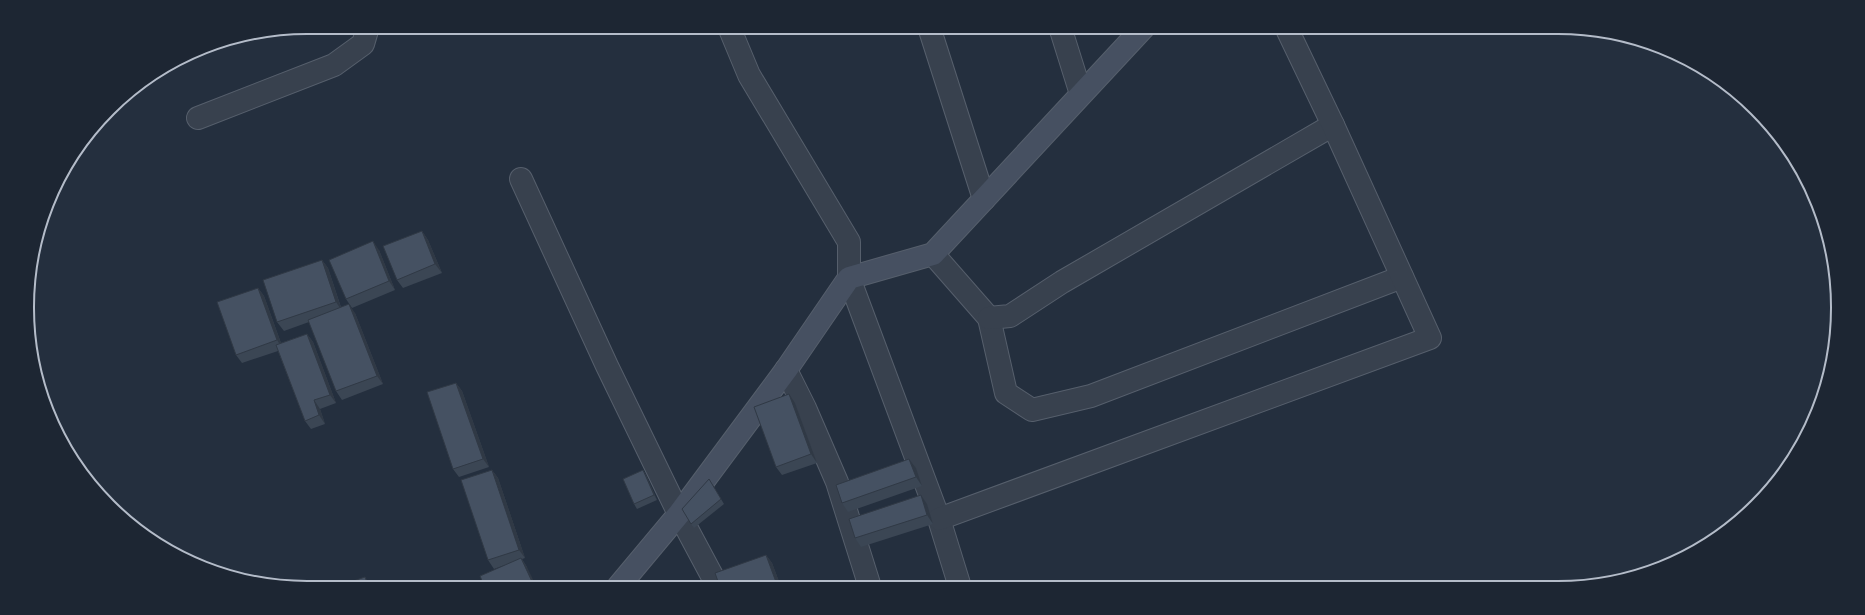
<svg xmlns="http://www.w3.org/2000/svg" width="1865" height="615" viewBox="0 0 1865 615" font-family="'Archivo Narrow',sans-serif">
<style>
.lines{fill:none;stroke-linecap:round;stroke-linejoin:round}
.street-casing{stroke:#565f6c;stroke-width:24}
.secondary-casing{stroke:#565f6c;stroke-width:24}
.street{stroke:#38414e;stroke-width:22}
.secondary{stroke:#465061;stroke-width:22}
.wall{fill:#3b4654}
.shaded-wall{fill:#303945}
.building{fill:#455162;stroke:#303945}
.rim{fill:none;stroke:#b4bcc9;stroke-width:2}
</style>
<rect width="100%" height="100%" fill="#242f3e"/>
<g class="lines">
<!-- street casing -->
<g class="street-casing">
<g id="street">
<polyline points="729,27 749,75 849,242 849,278 939,519 960,587"/>
<polyline points="929,27 984,199"/>
<polyline points="1060,27 1081,94"/>
<polyline points="198,118 334,65 363,44 368,27"/>
<polyline points="521,179 607,366 679,514 718,587"/>
<polyline points="933,254 989,318 1006,393 1032,410 1091,396 1402,277"/>
<polyline points="989,318 1010,316 1062,282 1333,125"/>
<polyline points="786,370 805,408 837,482 870,587"/>
<polyline points="939,519 1430,338 1333,125 1286,27"/>
</g>
</g>
<!-- secondary casing -->
<g class="secondary-casing">
<polyline id="secondary" points="618,587 679,514 786,370 849,278 933,254 1144,27"/>
</g>
<!-- street -->
<use href="#street" class="street"/>
<!-- secondary -->
<use href="#secondary" class="secondary"/>
</g>
<!-- wall -->
<g class="wall">
<polygon points="422,231 428,240 442,273 403,288 397,280"/>
<polygon points="379,250 395,290 352,308 346,299"/>
<polygon points="322,260 328,268 341,307 355,313 383,384 342,400 336,391 309,322 284,331 277,322"/>
<polygon points="258,288 264,296 281,343 307,334 313,342 336,403 320,409 325,424 311,429 305,421 278,351 242,363 236,355"/>
<polygon points="456,383 462,391 489,467 459,477 453,469"/>
<polygon points="795,403 817,463 782,475 776,467"/>
<polygon points="909,459 916,468 922,486 848,512 842,503"/>
<polygon points="492,470 498,478 525,558 522,559 527,567 505,565 494,569 488,560"/>
<polygon points="643,470 646,475 657,500 637,509 634,504"/>
<polygon points="709,479 724,504 694,528 691,524"/>
<polygon points="921,495 927,504 933,524 861,547 855,538"/>
<polygon points="766,555 772,563 781,587 720,587"/>
</g>
<!-- shaded-wall -->
<g class="shaded-wall">
<polygon points="422,231 428,240 442,273 435,264"/>
<polygon points="373,241 379,250 395,290 389,281"/>
<polygon points="322,260 328,268 342,311 336,302"/>
<polygon points="258,288 264,296 283,349 277,340"/>
<polygon points="349,304 355,313 383,384 377,376"/>
<polygon points="307,334 313,342 336,403 330,395"/>
<polygon points="456,383 462,391 489,467 483,459"/>
<polygon points="789,394 795,403 817,463 811,454"/>
<polygon points="314,400 320,409 325,424 319,415"/>
<polygon points="909,459 916,468 922,486 916,477"/>
<polygon points="492,470 498,478 525,558 519,550"/>
<polygon points="643,470 646,475 657,500 654,495"/>
<polygon points="921,495 927,504 933,524 927,515"/>
<polygon points="766,555 772,563 781,587 780,587 776,582"/>
<polygon points="521,558 527,567 537,588 535,588"/>
<polygon points="365,577 371,586 372,588 369,588"/>
</g>
<!-- building -->
<g class="building">
<polygon points="422,231 435,264 397,280 383,246"/>
<polygon points="373,241 389,281 346,299 329,260"/>
<polygon points="322,260 336,302 277,322 263,280"/>
<polygon points="258,288 277,340 236,355 217,302"/>
<polygon points="349,304 377,376 336,391 308,320"/>
<polygon points="307,334 330,395 314,400 319,415 305,421 276,345"/>
<polygon points="456,383 483,459 453,469 427,392"/>
<polygon points="789,394 811,454 776,467 754,407"/>
<polygon points="909,459 916,477 842,503 836,485"/>
<polygon points="492,470 519,550 488,560 461,480"/>
<polygon points="643,470 654,495 634,504 623,479"/>
<polygon points="709,479 721,499 691,524 682,509"/>
<polygon points="921,495 927,515 855,538 849,519"/>
<polygon points="766,555 776,582 762,587 720,587 715,573"/>
<polygon points="521,558 535,588 485,588 480,576"/>
<polygon points="365,577 369,588 333,588"/>
</g>
<!-- crop -->
<path d="M0 0H1865V615H0ZM307 34H1558A273 273 0 0 1 1831 307V308A273 273 0 0 1 1558 581H307A273 273 0 0 1 34 308V307A273 273 0 0 1 307 34Z" fill="#1d2633" fill-rule="evenodd"/>
<path class="rim" d="M307 34H1558A273 273 0 0 1 1831 307V308A273 273 0 0 1 1558 581H307A273 273 0 0 1 34 308V307A273 273 0 0 1 307 34Z"/>
</svg>
